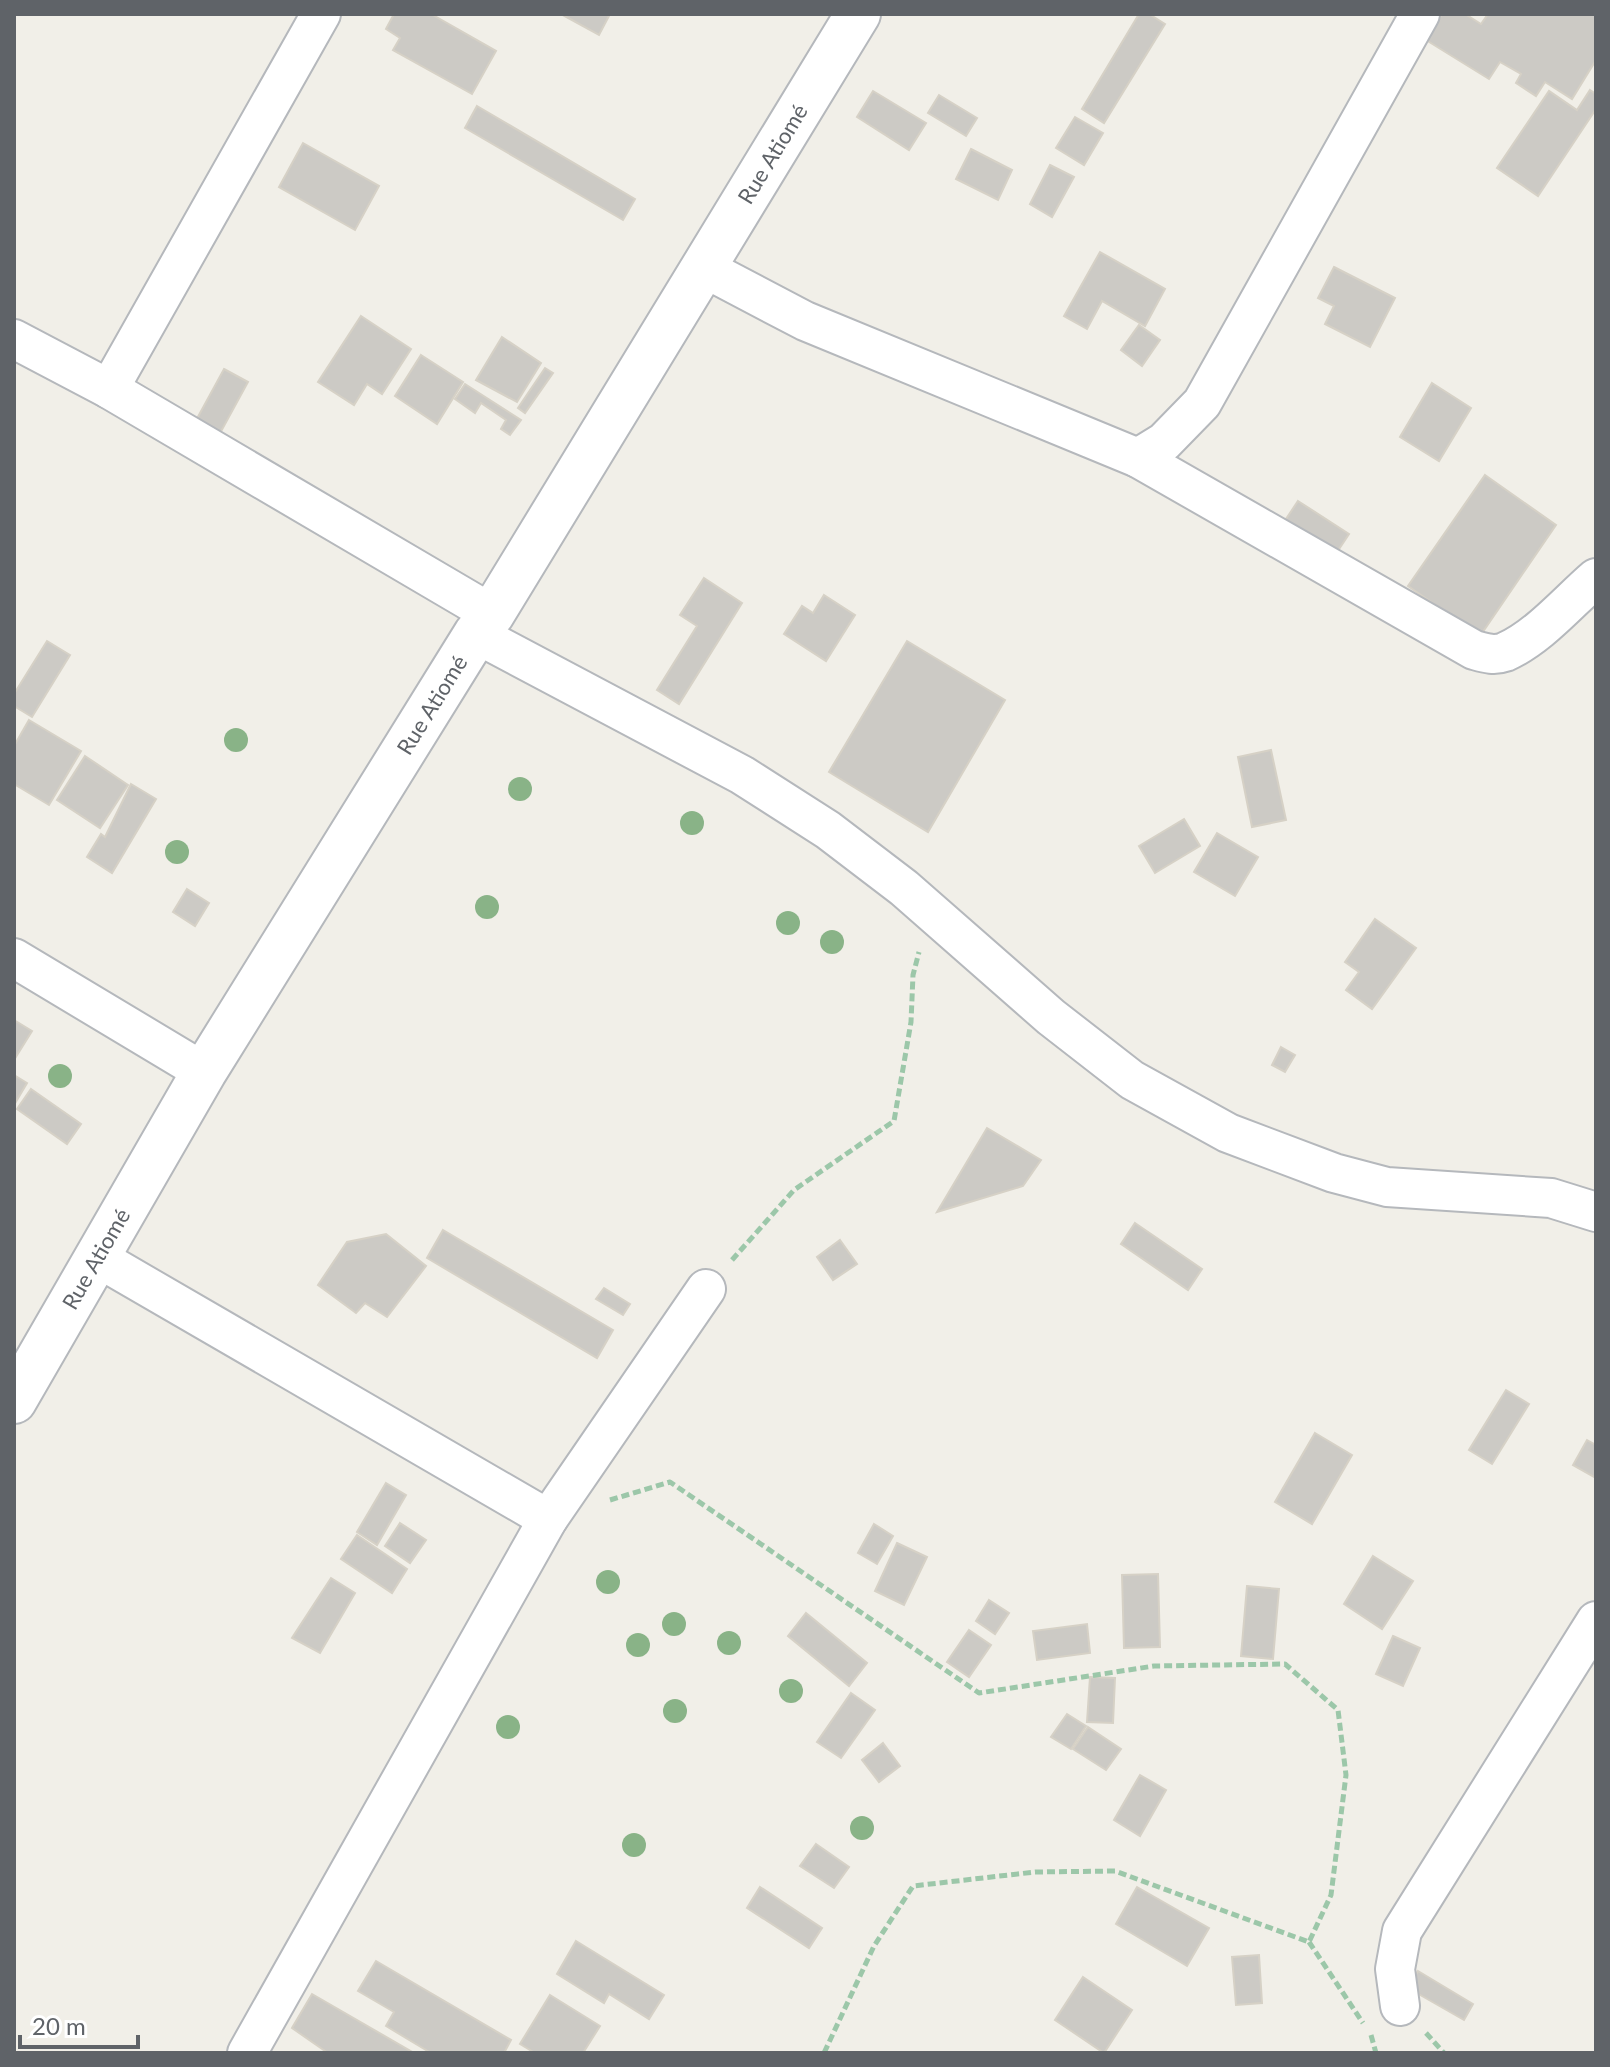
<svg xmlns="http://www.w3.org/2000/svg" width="1610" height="2067" viewBox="0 0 1610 2067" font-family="Lato,sans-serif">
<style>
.building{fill:#cccac5;stroke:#d6d1c6;stroke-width:2}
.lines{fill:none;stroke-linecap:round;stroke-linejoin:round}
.minor-casing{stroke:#b5b8bc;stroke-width:42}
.tertiary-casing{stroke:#b5b8bc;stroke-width:48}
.path{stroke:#9cc7a9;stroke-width:5;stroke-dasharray:8 4;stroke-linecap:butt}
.minor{stroke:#fff;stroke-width:38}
.tertiary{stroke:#fff;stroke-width:44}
.tree{fill:#89b387}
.labels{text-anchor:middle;stroke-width:8;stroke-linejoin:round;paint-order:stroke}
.street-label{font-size:22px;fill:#5f6368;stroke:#fff}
</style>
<rect width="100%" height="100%" fill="#f1efe8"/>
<!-- building -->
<g class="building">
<polygon points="394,14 431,14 496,51 472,94 393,50 400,38 386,29"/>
<polygon points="561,14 610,14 599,35"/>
<polygon points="1139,14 1149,14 1165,24 1104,123 1082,109"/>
<polygon points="1442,14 1465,14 1481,24 1488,14 1596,14 1596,60 1572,99 1545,82 1536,96 1516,83 1521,74 1500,62 1489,79 1426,40"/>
<polygon points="1590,90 1596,94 1596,109 1538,196 1497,168 1549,91 1577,110"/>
<polygon points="873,91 926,123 909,150 857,117"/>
<polygon points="939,95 977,118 966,136 928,113"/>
<polygon points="477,106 635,199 623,220 465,128"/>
<polygon points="1075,117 1103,133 1084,165 1056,148"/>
<polygon points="303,143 379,186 355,230 279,187"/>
<polygon points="971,149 1012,170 998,200 956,179"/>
<polygon points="1050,165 1074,177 1052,217 1030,204"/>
<polygon points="1100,252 1165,289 1145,326 1102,301 1087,329 1064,316"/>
<polygon points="1334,267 1395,298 1370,347 1325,324 1334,306 1318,298"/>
<polygon points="361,316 411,349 382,394 367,384 354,405 318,382"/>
<polygon points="1139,325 1160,340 1142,366 1121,350"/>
<polygon points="502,337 541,363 517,402 476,380"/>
<polygon points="421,355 463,382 437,424 395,396"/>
<polygon points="545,368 553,373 525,413 518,408"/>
<polygon points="224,369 248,382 218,437 194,424"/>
<polygon points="1432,383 1471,408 1439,461 1400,437"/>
<polygon points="465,384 521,420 510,435 501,429 506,420 481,403 475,413 455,399"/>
<polygon points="1485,475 1556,525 1480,636 1408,586"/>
<polygon points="1298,501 1349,534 1335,555 1284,522"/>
<polygon points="704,578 742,603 679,704 657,690 697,626 680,615"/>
<polygon points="824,595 855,615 826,661 784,634 802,606 813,613"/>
<polygon points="47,641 70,655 32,717 14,706 14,694"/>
<polygon points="907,641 1005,700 928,832 829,772"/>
<polygon points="29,720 81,751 49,805 14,784 14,746"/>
<polygon points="1271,750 1286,820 1252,827 1238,757"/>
<polygon points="85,756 128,785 100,828 57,800"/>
<polygon points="131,784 156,799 112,873 87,857 101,834 105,837"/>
<polygon points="1184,819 1200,846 1155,873 1139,846"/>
<polygon points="1217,833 1258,857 1235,896 1194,872"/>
<polygon points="187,889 209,903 195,926 173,912"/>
<polygon points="1375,919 1416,948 1372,1009 1346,990 1359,972 1345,962"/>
<polygon points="14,1020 32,1031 14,1060"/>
<polygon points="1281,1047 1295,1055 1285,1072 1272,1065"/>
<polygon points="14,1075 27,1083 14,1105"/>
<polygon points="31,1089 81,1124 67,1144 17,1109"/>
<polygon points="987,1128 1041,1160 1023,1186 937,1212"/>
<polygon points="1135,1223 1202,1269 1188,1290 1121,1244"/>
<polygon points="443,1230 613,1330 597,1358 427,1258"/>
<polygon points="386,1234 426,1266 387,1317 365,1303 356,1313 318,1285 347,1242"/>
<polygon points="840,1240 857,1264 833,1280 817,1257"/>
<polygon points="604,1288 630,1304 623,1315 596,1299"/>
<polygon points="1506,1390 1529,1404 1492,1464 1469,1450"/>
<polygon points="1315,1433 1352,1455 1312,1524 1275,1502"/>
<polygon points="1587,1440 1596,1445 1596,1478 1573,1465"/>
<polygon points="386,1483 406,1495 377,1545 357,1532"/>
<polygon points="400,1523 426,1540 410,1563 385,1546"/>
<polygon points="874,1524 893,1536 877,1564 858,1553"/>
<polygon points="357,1535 407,1569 392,1593 341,1559"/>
<polygon points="897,1543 927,1557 904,1605 875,1591"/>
<polygon points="1373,1556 1413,1581 1382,1629 1344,1604"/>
<polygon points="1158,1574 1160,1647 1124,1648 1122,1575"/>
<polygon points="331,1578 355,1593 320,1653 292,1638"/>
<polygon points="1247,1586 1279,1589 1273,1659 1241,1656"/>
<polygon points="989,1600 1009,1613 995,1634 976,1621"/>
<polygon points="806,1613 867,1663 849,1686 788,1636"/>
<polygon points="1087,1624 1090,1653 1037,1660 1033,1631"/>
<polygon points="969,1630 991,1645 969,1677 947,1662"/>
<polygon points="1393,1636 1420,1648 1403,1686 1376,1674"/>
<polygon points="1090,1677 1115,1678 1113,1723 1087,1722"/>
<polygon points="851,1693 875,1710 841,1758 817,1742"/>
<polygon points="1067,1714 1086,1726 1071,1749 1051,1737"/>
<polygon points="1088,1727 1121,1749 1106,1770 1073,1749"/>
<polygon points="883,1743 900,1766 879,1782 862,1760"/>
<polygon points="1140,1775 1166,1790 1140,1836 1114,1820"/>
<polygon points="816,1844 849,1867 834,1888 800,1866"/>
<polygon points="760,1887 822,1928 809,1948 747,1908"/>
<polygon points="1137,1887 1209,1928 1187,1966 1116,1924"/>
<polygon points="576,1941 664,1995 649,2019 609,1994 604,2003 557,1974"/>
<polygon points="1259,1955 1262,2003 1236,2005 1232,1957"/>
<polygon points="376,1961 511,2040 504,2053 431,2053 386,2026 394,2012 358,1991"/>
<polygon points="1418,1971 1473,2004 1464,2020 1408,1988"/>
<polygon points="1083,1977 1132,2010 1104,2053 1055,2020"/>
<polygon points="312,1994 414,2053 328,2053 292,2028"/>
<polygon points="550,1995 600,2026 583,2053 535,2053 520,2044"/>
</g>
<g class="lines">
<!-- minor casing -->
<g class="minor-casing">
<g id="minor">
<polyline points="704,268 805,321 1138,458 1164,442 1202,403 1420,14"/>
<polyline points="14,339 109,389 492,614"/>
<polyline points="109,389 321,14"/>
<path d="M 1138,458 L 1474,650 C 1485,653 1494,656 1505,652 C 1539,637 1569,601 1596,578"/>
<polyline points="476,634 742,775 828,830 904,888 1051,1017 1132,1080 1228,1133 1334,1173 1387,1187 1551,1198 1596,1212"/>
<polyline points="14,958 204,1072"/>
<polyline points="98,1258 548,1519"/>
<polyline points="1400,2006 1395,1969 1402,1931 1596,1621"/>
<polyline points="247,2053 548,1519 706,1289"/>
</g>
</g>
<!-- tertiary casing -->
<g class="tertiary-casing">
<g id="tertiary">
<path id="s1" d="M 14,1401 L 204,1072 L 476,634 L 492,614 L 858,14"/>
</g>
</g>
<!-- path -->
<g class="path">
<polyline points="732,1260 794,1190 894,1121 911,1022 913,975 919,952"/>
<polyline points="610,1500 670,1482 979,1693 1154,1666 1285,1664 1338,1710 1346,1775 1331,1895 1309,1942 1115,1871 1035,1872 913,1886 874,1946 824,2053"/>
<polyline points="1309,1942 1363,2023"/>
<polyline points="1426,2033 1444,2053"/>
<polyline points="1371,2035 1376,2053"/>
</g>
<!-- minor -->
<use href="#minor" class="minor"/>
<!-- tertiary -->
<use href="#tertiary" class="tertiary"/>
</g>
<!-- trees -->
<g class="tree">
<circle cx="236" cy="740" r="12"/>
<circle cx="520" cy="789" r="12"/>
<circle cx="692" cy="823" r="12"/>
<circle cx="177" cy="852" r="12"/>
<circle cx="487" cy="907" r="12"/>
<circle cx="788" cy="923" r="12"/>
<circle cx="832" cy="942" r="12"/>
<circle cx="60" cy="1076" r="12"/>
<circle cx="608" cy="1582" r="12"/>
<circle cx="674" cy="1624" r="12"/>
<circle cx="729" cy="1643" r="12"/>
<circle cx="638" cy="1645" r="12"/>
<circle cx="791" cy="1691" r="12"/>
<circle cx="675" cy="1711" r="12"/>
<circle cx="508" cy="1727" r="12"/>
<circle cx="862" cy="1828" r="12"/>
<circle cx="634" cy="1845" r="12"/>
</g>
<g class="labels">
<!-- street labels -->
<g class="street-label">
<text dy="8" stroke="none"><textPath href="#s1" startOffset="1460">Rue Atiomé</textPath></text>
<text dy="8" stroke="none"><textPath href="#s1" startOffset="812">Rue Atiomé</textPath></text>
<text dy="8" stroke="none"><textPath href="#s1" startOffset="164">Rue Atiomé</textPath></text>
</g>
</g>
<!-- border -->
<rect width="1610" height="2067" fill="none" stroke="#5f6368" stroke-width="32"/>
<!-- scale -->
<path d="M20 2035v12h118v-12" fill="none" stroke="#5f6368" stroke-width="4"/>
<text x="32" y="2035" font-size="24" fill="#5f6368" stroke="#ffffff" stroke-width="6" paint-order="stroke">20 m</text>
</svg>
